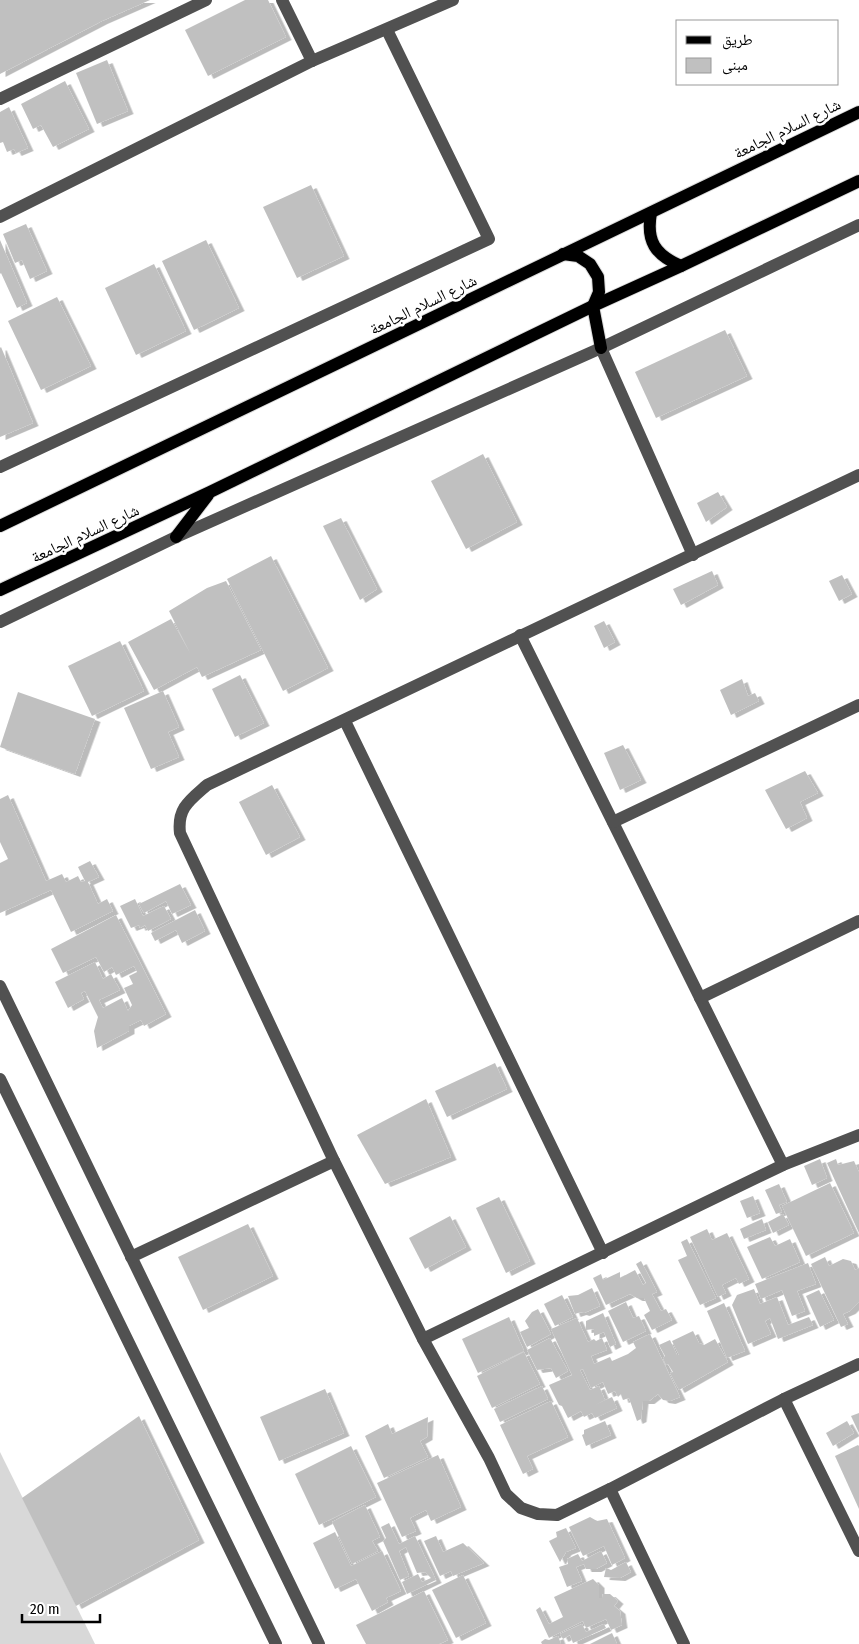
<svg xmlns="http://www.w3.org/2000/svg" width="859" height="1644" viewBox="0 0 859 1644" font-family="'Fira Sans Condensed','Noto Naskh Arabic',sans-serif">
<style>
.pitch{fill:#d8d8d8}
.building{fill:#c0c0c0;filter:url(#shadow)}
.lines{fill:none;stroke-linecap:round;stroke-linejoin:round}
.major-casing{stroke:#dbdbdb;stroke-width:14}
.minor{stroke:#515151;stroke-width:12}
.major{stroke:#000;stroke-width:12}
.labels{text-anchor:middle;stroke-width:5;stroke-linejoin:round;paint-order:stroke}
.street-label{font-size:16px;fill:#000;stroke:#fff}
</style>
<defs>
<filter id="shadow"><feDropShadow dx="5.5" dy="3" stdDeviation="0" flood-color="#0004"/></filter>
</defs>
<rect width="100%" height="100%" fill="#fff"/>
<!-- pitch -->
<polygon class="pitch" points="0,1452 95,1644 0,1644"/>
<!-- building -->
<g class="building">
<polygon points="0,0 150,0 102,21 0,74"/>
<polygon points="245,0 268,0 286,37 208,76 185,30"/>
<polygon points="107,60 128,111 97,124 76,73"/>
<polygon points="65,81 89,129 53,147 41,125 33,129 21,104"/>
<polygon points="9,107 28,148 16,153 14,149 7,152 3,142 0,143 0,112"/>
<polygon points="311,185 344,256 297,278 263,207"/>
<polygon points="26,224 47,271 30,279 22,260 15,263 3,234"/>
<polygon points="0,240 27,303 17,308 1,273 0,274"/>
<polygon points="206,240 239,308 194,330 162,261"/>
<polygon points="154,264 186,331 136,355 105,288"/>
<polygon points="57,297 91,366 41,390 8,321"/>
<polygon points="725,330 747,376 656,418 635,372"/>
<polygon points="1,347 33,423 0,437 0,348"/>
<polygon points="483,454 517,522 466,549 431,481"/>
<polygon points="718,492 727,507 706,522 697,503"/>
<polygon points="341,518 377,589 360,600 323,526"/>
<polygon points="271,556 328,668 283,691 227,579"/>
<polygon points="712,571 718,585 681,605 673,589"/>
<polygon points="842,575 852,594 839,601 829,581"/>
<polygon points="226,581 261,650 202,677 197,667 154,690 128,642 171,619 190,653 169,611 207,588"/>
<polygon points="604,621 615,642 604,648 594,626"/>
<polygon points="120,641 144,691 92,716 68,666"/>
<polygon points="240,675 264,723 235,737 212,689"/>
<polygon points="742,679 748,696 755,693 759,701 731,715 720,690"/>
<polygon points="163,691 179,727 168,732 179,757 151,769 124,708"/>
<polygon points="18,692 95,719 75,774 0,747"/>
<polygon points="623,745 641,780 620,790 604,753"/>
<polygon points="805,771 818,793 800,802 807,818 786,829 765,790"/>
<polygon points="272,785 300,837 266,855 239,802"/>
<polygon points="8,795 46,881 62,874 66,882 78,876 81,882 85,881 78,867 90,861 99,877 88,882 98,904 107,899 113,911 71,932 51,890 0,913 0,863 8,859 0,842 0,799"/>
<polygon points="180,884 191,905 172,914 166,901 144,913 139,904"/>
<polygon points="135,899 143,916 164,906 171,919 148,931 145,925 140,928 139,925 131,928 120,906"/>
<polygon points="195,910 205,931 182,943 176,930 155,941 151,933"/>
<polygon points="116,915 166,1014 144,1026 141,1020 129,1026 129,1031 97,1048 94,1031 98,1017 85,991 81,993 84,999 68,1008 55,982 95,962 103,979 111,974 120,990 99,1000 103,1008 122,998 128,1011 132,1005 124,988 133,984 129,976 137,972 134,966 116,975 112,967 104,972 96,957 63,973 51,949"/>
<polygon points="495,1063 507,1089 447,1117 435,1091"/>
<polygon points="426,1099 451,1157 385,1184 357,1135"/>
<polygon points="820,1159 827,1178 812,1185 804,1166"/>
<polygon points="836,1159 838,1165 854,1161 859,1172 859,1233 827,1163"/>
<polygon points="830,1183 854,1233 806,1256 782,1206"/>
<polygon points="779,1184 787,1202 779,1205 782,1212 776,1214 765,1190"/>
<polygon points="753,1196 760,1213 747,1218 740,1201"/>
<polygon points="499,1197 530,1261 506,1273 476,1208"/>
<polygon points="783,1214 789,1225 773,1233 768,1222"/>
<polygon points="450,1216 466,1247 425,1269 409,1238"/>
<polygon points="762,1219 766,1230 744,1239 740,1229"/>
<polygon points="248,1224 273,1276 203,1310 178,1257"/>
<polygon points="707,1229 712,1240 727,1233 749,1279 739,1284 736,1278 722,1285 726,1293 718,1297 690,1237"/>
<polygon points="770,1237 775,1246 790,1239 800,1262 762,1279 747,1247"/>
<polygon points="687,1239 716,1298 700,1305 678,1260 687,1256 681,1242"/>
<polygon points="825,1257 829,1266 843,1259 851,1261 855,1270 859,1268 859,1302 850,1311 843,1314 848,1324 841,1327 811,1264"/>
<polygon points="641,1261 657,1292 652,1294 661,1311 666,1309 672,1320 652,1330 644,1315 650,1311 644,1298 637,1298 630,1294 606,1305 593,1278 601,1274 603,1280 620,1272 620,1278 635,1270 643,1285 646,1283 636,1264"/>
<polygon points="808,1263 816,1284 797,1291 805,1311 792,1316 782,1290 761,1299 755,1284"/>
<polygon points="592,1288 600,1306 584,1313 581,1312 575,1314 568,1296 578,1295"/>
<polygon points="754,1289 760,1304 777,1297 788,1325 809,1317 813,1325 778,1339 770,1318 765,1321 771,1334 748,1344 732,1305 737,1295"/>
<polygon points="819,1290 834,1320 820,1327 806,1296"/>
<polygon points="562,1295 573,1317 555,1326 544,1304"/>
<polygon points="626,1302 633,1318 639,1316 646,1331 623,1342 608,1311"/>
<polygon points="724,1303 745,1351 727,1358 707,1311"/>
<polygon points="538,1309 551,1334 527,1347 520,1332 529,1328 525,1321 532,1312"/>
<polygon points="603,1313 616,1344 610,1347 604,1332 594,1336 594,1329 586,1330 586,1321"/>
<polygon points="509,1317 524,1351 478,1373 462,1339"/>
<polygon points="577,1318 588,1342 594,1339 596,1341 602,1338 607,1350 591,1356 594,1364 610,1357 612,1361 628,1354 636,1348 633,1342 650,1334 680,1397 670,1401 663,1400 658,1394 649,1401 643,1401 641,1419 637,1421 629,1398 623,1400 621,1394 618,1397 615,1391 608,1394 603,1382 591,1388 583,1369 580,1370 590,1390 599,1386 605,1400 595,1405 612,1397 617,1408 595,1418 592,1413 584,1417 581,1411 568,1418 562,1406 559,1405 549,1385 572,1375 551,1329"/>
<polygon points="693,1331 699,1343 704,1345 715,1339 728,1362 679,1390 670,1373 673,1372 668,1364 666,1365 663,1358 665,1356 659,1345 670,1340 677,1355 679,1355 672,1341"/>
<polygon points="550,1338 568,1371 556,1378 551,1368 537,1370 527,1350"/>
<polygon points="524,1352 540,1384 492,1408 477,1376"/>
<polygon points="542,1386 548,1399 500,1422 494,1409"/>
<polygon points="325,1389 344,1433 279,1461 260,1417"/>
<polygon points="551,1401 568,1437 527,1456 533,1469 523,1474 500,1425"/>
<polygon points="859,1413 859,1433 851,1416"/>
<polygon points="139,1416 199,1540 76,1606 22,1498"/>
<polygon points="428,1417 427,1437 420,1441 428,1457 384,1478 365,1436 388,1424 392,1434"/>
<polygon points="605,1421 611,1435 586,1446 582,1435 584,1434 584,1430"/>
<polygon points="847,1421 854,1433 833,1446 826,1433"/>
<polygon points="858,1445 859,1446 859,1509 835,1456"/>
<polygon points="351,1446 376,1497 319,1525 295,1474"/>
<polygon points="438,1455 461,1507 431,1521 426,1510 410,1518 416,1531 402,1537 377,1483"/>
<polygon points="365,1505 380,1537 372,1541 378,1551 352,1564 332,1522"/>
<polygon points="590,1517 597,1521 607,1519 625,1558 612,1565 604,1546 583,1556 569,1527"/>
<polygon points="389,1523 399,1544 415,1536 436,1580 407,1594 402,1582 418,1574 422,1582 431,1578 425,1572 417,1573 406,1547 399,1551 409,1576 400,1580 383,1541 386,1538 381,1527"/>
<polygon points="566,1528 576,1548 566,1552 560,1562 549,1541 557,1537 556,1532"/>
<polygon points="335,1532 351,1566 382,1551 401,1591 386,1598 388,1602 372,1611 356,1579 335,1589 313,1543"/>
<polygon points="436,1536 443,1552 463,1543 484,1563 453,1576 451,1571 440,1576 424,1541"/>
<polygon points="601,1551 607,1563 596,1569 586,1569 584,1564 576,1567 582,1581 567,1587 559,1567 568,1564 567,1559 578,1554 582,1561"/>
<polygon points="626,1562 631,1572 620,1578 604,1577 606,1568 611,1570"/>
<polygon points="463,1575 486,1623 456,1638 432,1590"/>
<polygon points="593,1579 599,1585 599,1598 602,1598 603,1594 610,1594 618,1601 614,1606 620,1611 622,1625 611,1630 606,1619 586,1628 583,1621 549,1638 536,1610 540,1607 549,1624 563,1617 554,1597"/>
<polygon points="424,1591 448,1640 439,1644 366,1644 356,1625"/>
<polygon points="582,1624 586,1632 604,1624 606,1628 573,1643 570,1635 563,1639 560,1634"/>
<polygon points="612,1633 617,1644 590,1644"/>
<polygon points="558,1636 561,1644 542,1644 541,1642 545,1639 549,1640"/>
</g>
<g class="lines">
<!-- major casing -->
<g class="major-casing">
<g id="major">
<path d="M 651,213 C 646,241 655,255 681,266"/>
<polyline points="563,254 578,256 590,264 598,277 599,292 593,306 601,348"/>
<polyline points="0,526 859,112"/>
<polyline points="176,537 208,495"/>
<polyline points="0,590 210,492 593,306 681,266 859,181"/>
</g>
</g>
<!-- minor -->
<g class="minor">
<polyline points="282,0 312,61"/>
<polyline points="0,99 206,0"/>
<polyline points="0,217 312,61 453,0"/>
<polyline points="601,348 693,555"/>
<polyline points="0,467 489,239 387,30"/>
<polyline points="0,622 176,537 601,348 859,225"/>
<polyline points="520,635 783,1165"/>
<polyline points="345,721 603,1253"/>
<polyline points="613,822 859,705"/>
<polyline points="0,986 319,1644"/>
<polyline points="700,998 859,921"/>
<polyline points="0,1079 276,1644"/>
<polyline points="131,1257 334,1161"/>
<polyline points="423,1339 783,1165 859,1135"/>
<polyline points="784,1399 859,1551"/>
<polyline points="610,1489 784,1399 859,1364"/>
<path d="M 684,1644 L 610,1489 L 557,1515 L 538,1514 L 521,1508 L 506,1494 L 489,1458 L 423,1339 L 334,1161 L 180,833 C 177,808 190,800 207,785 L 859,475"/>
</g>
<!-- major -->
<use href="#major" class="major"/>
</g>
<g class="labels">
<!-- street labels -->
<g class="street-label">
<text transform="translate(787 128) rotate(-26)" y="6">شارع السلام الجامعة</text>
<text transform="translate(423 304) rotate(-26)" y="6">شارع السلام الجامعة</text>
<text transform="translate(85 533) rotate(-25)" y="6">شارع السلام الجامعة</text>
</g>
</g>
<!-- legend -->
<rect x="676" y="20" width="162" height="65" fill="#ffffff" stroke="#999999"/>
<rect x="686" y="36" width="25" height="8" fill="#000000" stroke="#999999"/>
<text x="722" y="45" font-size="15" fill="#000000">طريق</text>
<rect x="686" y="58" width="25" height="15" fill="#c0c0c0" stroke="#999999"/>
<text x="722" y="70" font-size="15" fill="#000000">مبنى</text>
<!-- scale -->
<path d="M22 1614v8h78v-8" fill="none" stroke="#000000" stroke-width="2.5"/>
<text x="30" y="1614" font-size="15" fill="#000000" stroke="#ffffff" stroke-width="4" paint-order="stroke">20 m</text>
</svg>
